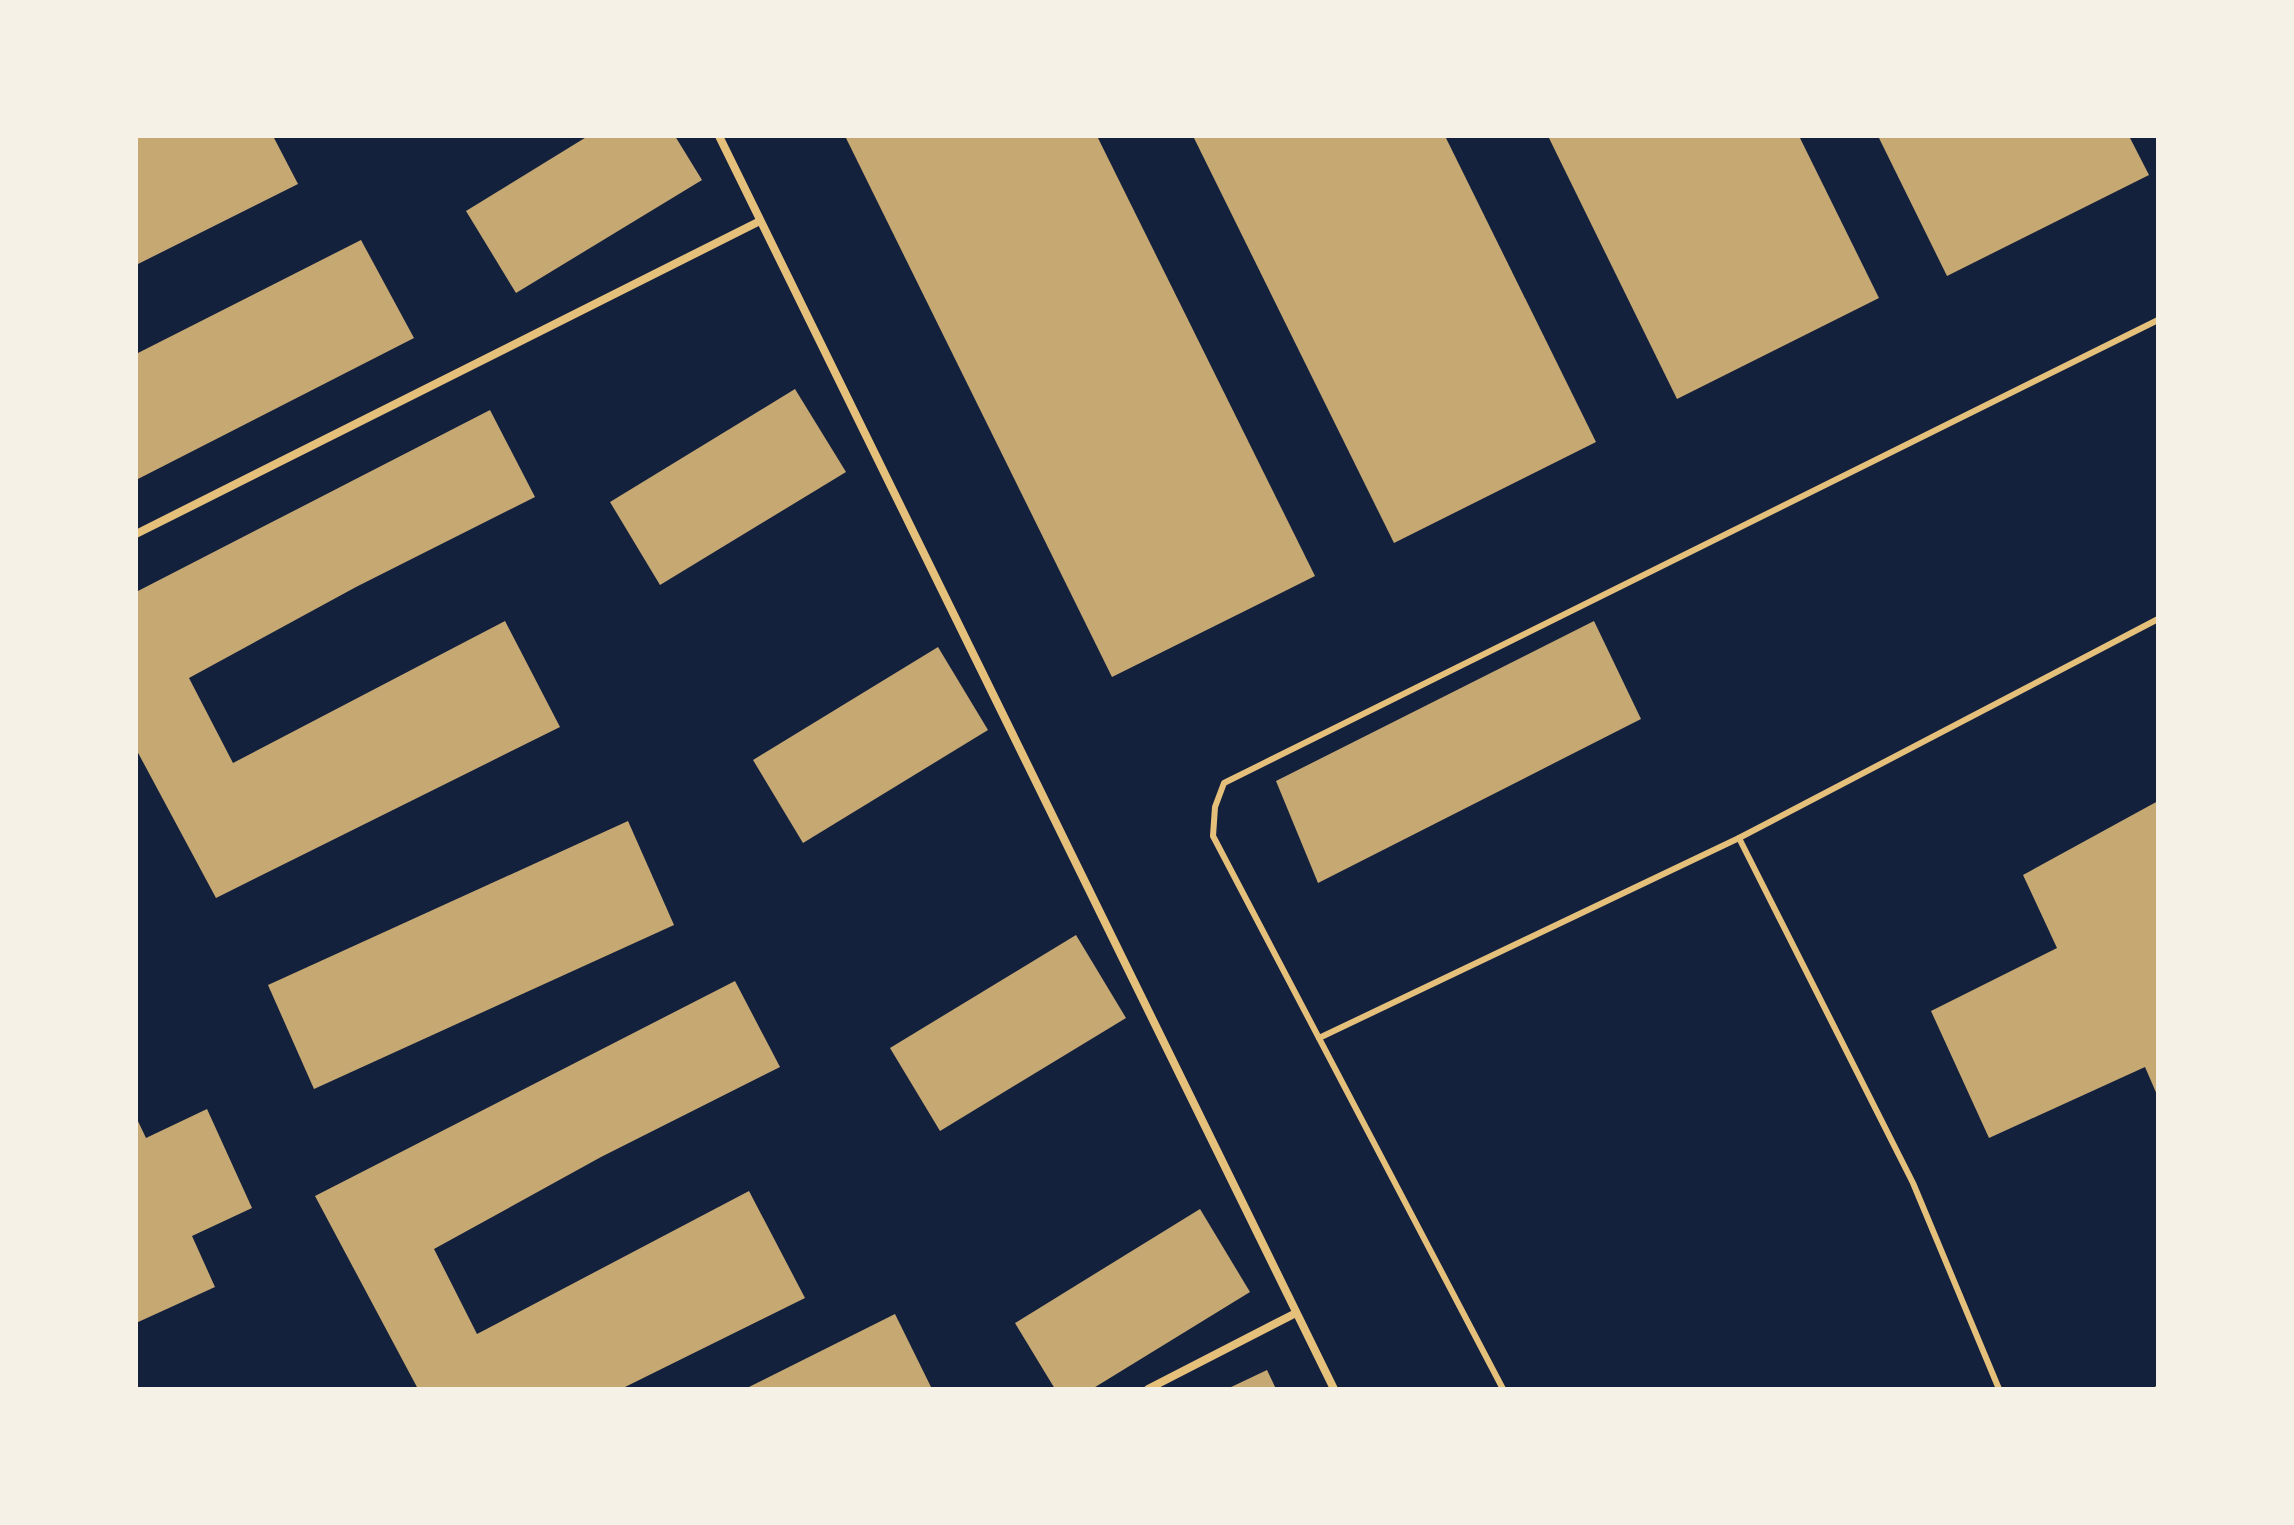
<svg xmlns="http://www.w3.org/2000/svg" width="2294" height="1525" viewBox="0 0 2294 1525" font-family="Helvetica,sans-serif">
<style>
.building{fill:#c6a872}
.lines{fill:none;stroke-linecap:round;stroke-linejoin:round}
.service{stroke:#e5c07b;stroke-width:6}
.minor{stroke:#e5c07b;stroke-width:8}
</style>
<rect width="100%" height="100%" fill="#14213d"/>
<!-- building -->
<g class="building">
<polygon points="136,136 273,136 298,184 136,265"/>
<polygon points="588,136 675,136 702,180 516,293 466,211"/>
<polygon points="845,136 1097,136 1315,576 1112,677"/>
<polygon points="1193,136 1445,136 1596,442 1394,543"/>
<polygon points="1548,136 1799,136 1879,298 1677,399"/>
<polygon points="1878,136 2129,136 2149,175 1947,276"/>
<polygon points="361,240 414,338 136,480 136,354"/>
<polygon points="795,389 846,472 660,585 610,502"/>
<polygon points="490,410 535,497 356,587 189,678 233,763 505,621 560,727 216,898 136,749 136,592"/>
<polygon points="1594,621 1641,719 1318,883 1276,781"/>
<polygon points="938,647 988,730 803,843 753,760"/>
<polygon points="2158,801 2158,1097 2145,1067 1989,1138 1931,1011 2057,948 2023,875"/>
<polygon points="628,821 674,925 314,1089 268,985"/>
<polygon points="1076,935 1126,1018 940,1131 890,1048"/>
<polygon points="735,981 780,1067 601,1157 434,1249 477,1334 749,1191 805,1298 621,1389 418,1389 315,1196"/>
<polygon points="207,1109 252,1208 192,1236 215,1287 136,1323 136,1117 146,1138"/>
<polygon points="1200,1209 1250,1292 1092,1389 1055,1389 1015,1323"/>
<polygon points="895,1314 932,1389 745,1389"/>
<polygon points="1267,1370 1276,1389 1227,1389"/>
</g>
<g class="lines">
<!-- service -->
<g class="service">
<polyline points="1739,838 1913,1183 1999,1389"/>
<polyline points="1319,1038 1739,838 2158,619"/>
<polyline points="1503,1389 1213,836 1215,807 1224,783 2158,320"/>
<polyline points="2157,1389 2158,1388"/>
</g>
<!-- minor -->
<g class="minor">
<polyline points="719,136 1334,1389"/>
<polyline points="136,534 760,221"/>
<polyline points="1148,1389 1296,1313"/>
</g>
</g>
<!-- border -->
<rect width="2294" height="1525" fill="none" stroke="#f6f1e7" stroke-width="276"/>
</svg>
